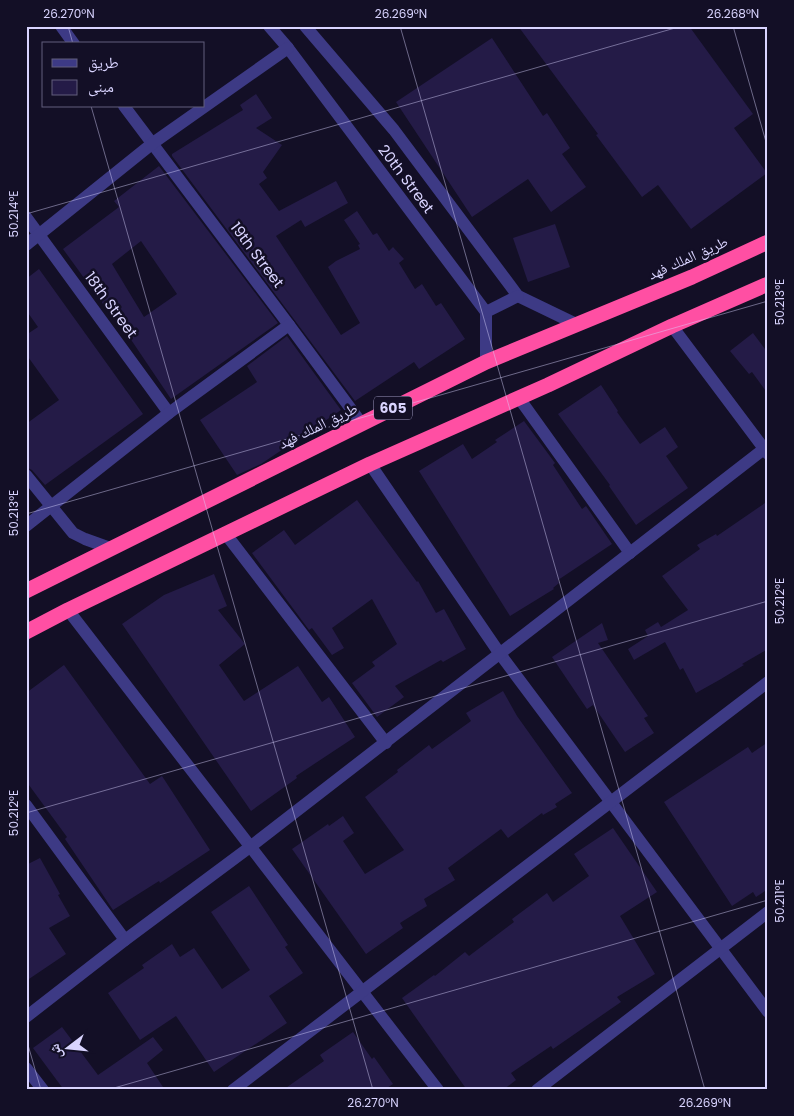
<svg xmlns="http://www.w3.org/2000/svg" width="794" height="1116" viewBox="0 0 794 1116" font-family="Poppins,'Noto Naskh Arabic',sans-serif">
<style>
.building{fill:#241b47;fill-rule:evenodd}
.lines{fill:none;stroke-linecap:round;stroke-linejoin:round}
.street{stroke:#3d3a85;stroke-width:12}
.highway{stroke:#ff4fa3;stroke-width:15}
.ticks{fill:none;stroke:#d9d4ff;stroke-width:1;stroke-opacity:0.45}
.labels{text-anchor:middle;stroke-width:5;stroke-linejoin:round;paint-order:stroke}
.shield{fill:#130f26;stroke:#9e99be;stroke-width:1}
.shield-label{font-size:14px;font-weight:bold;fill:#d9d4ff}
.street-label{font-size:15px;fill:#d9d4ff;stroke:#130f26}
.neatline{fill:none;stroke:#d9d4ff;stroke-width:2}
.ticks-label{font-size:12px;text-anchor:middle;fill:#d9d4ff}
</style>
<rect width="100%" height="100%" fill="#130f26"/>
<!-- building -->
<g class="building">
<polygon points="518,26 689,26 753,114 734,128 767,173 691,229 658,185 642,197 596,135 598,134"/>
<polygon points="492,38 543,116 547,113 570,148 562,154 586,187 551,212 528,179 472,217 396,102"/>
<polygon points="256,94 272,118 256,128 282,145 263,172 267,178 259,184 279,211 336,181 348,203 305,227 301,220 276,236 341,335 360,323 328,267 336,261 360,249 358,245 360,244 344,220 357,211 373,235 377,233 389,251 393,247 404,259 399,263 415,289 422,284 436,306 441,303 465,339 419,369 414,362 355,401 172,156 172,154 243,110 240,105"/>
<path d="M 159,166 L 278,323 L 171,399 L 109,307 L 106,309 L 89,281 L 87,282 L 63,249 L 119,207 L 114,201 ZM 141,241 L 177,294 L 144,317 L 112,264 Z"/>
<polygon points="555,224 570,267 528,282 513,238"/>
<polygon points="39,269 143,414 45,485 32,470 26,467 26,424 59,400 26,354 26,335 38,327 26,310 26,279"/>
<polygon points="753,333 768,353 768,394 752,372 749,374 730,351"/>
<polygon points="287,336 341,410 261,464 237,475 200,420 257,382 247,366"/>
<polygon points="601,385 618,411 617,412 640,444 665,427 678,447 666,456 688,488 636,525 609,486 610,485 558,414"/>
<polygon points="524,421 555,463 553,465 582,509 586,506 612,544 558,580 559,583 553,588 554,589 510,616 419,471 463,444 472,459 497,442 495,440"/>
<polygon points="357,500 417,582 418,581 436,613 444,609 466,649 443,662 441,660 395,686 404,697 377,717 352,683 375,666 372,662 397,644 372,599 332,628 344,648 332,655 312,628 309,630 252,553 284,530 295,545"/>
<polygon points="768,501 768,649 742,664 744,665 721,679 696,693 683,668 680,670 665,642 634,660 628,649 648,636 645,630 658,622 661,627 688,610 662,576 700,549 697,545 716,534 717,536"/>
<polygon points="214,574 227,606 218,610 245,644 219,665 244,701 298,666 322,702 329,697 355,737 296,776 297,778 251,811 122,624 164,595"/>
<polygon points="602,623 608,640 598,643 648,716 644,718 654,733 625,752 593,705 587,709 552,657"/>
<polygon points="64,665 150,784 162,776 210,850 160,883 159,881 113,910 65,839 67,837 26,781 26,693"/>
<polygon points="503,691 517,716 572,793 555,804 557,807 543,815 542,813 508,838 501,829 448,868 455,880 424,899 427,906 400,923 403,928 366,954 292,849 328,824 329,826 343,816 354,833 343,841 365,874 404,850 365,797 398,772 397,770 429,745 432,749 471,721 466,713"/>
<polygon points="768,742 768,889 756,897 753,892 732,906 664,802 748,747 752,753"/>
<polygon points="613,828 657,892 620,916 655,974 617,997 621,1002 553,1049 551,1046 511,1073 516,1080 503,1090 467,1090 402,998 434,975 435,976 465,952 469,956 514,922 512,919 547,893 553,902 589,876 574,854"/>
<polygon points="40,858 60,894 58,895 70,916 49,928 66,954 26,981 26,865"/>
<polygon points="249,886 288,945 285,947 303,973 269,996 287,1023 214,1072 176,1016 140,1040 108,993 144,968 142,965 172,944 180,957 194,948 222,989 250,970 211,912"/>
<polygon points="62,1027 98,1075 153,1037 163,1050 147,1063 165,1090 64,1090 33,1048"/>
<polygon points="353,1032 372,1059 374,1057 393,1084 384,1090 283,1090 324,1061 320,1055"/>
</g>
<g class="lines">
<!-- street -->
<g class="street">
<polyline points="61,26 74,44"/>
<polyline points="269,26 288,48 486,312 486,362"/>
<polyline points="305,26 394,130 518,296 576,324"/>
<polyline points="124,106 289,325 362,424"/>
<polyline points="26,217 169,413"/>
<polyline points="26,245 153,143 288,48"/>
<polyline points="486,312 518,296"/>
<polyline points="672,326 768,454"/>
<polyline points="519,398 630,553"/>
<polyline points="370,464 500,654 768,1012"/>
<polyline points="26,475 73,533 85,539 110,548"/>
<polyline points="26,526 169,413 289,325"/>
<polyline points="225,533 386,743"/>
<polyline points="68,610 438,1090"/>
<polyline points="26,805 125,940"/>
<polyline points="26,1017 125,940 250,847 764,449"/>
<polyline points="26,1068 43,1090"/>
<polyline points="233,1090 768,682"/>
<polyline points="537,1090 768,912"/>
</g>
<!-- highway -->
<g class="highway">
<polyline points="26,591 486,362 692,277 768,242"/>
<polyline points="26,632 68,610 370,464 548,385 672,326 768,284"/>
</g>
</g>
<!-- ticks -->
<path class="ticks" d="M 68,26 L 73,44M 400,26 L 705,1090M 733,26 L 768,149M 91,106 L 373,1090M 26,214 L 682,26M 26,514 L 768,301M 26,813 L 768,601M 26,1038 L 41,1090M 107,1090 L 768,900"/>
<g class="labels">
<!-- shield labels -->
<rect class="shield" x="374" y="396.5" width="38" height="23" rx="4"/>
<g class="shield-label">
<text x="393" y="413">605</text>
</g>
<!-- street labels -->
<g class="street-label">
<text transform="translate(406 179) rotate(53)" y="5">20th Street</text>
<text transform="translate(257 255) rotate(53)" y="5">19th Street</text>
<text transform="translate(688 258) rotate(-24)" y="5">طريق الملك فهد</text>
<text transform="translate(111 305) rotate(54)" y="5">18th Street</text>
<text transform="translate(318 426) rotate(-26)" y="5">طريق الملك فهد</text>
</g>
</g>
<!-- border -->
<rect width="794" height="1116" fill="none" stroke="#130f26" stroke-width="55"/>
<!-- legend -->
<rect x="42" y="42" width="162" height="65" fill="#130f26" stroke="#625e7d"/>
<rect x="52" y="59" width="25" height="8" fill="#3d3a85" stroke="#625e7d"/>
<text x="88" y="68" font-size="15" fill="#d9d4ff">طريق</text>
<rect x="52" y="80" width="25" height="15" fill="#241b47" stroke="#625e7d"/>
<text x="88" y="92" font-size="15" fill="#d9d4ff">مبنى</text>
<!-- north arrow -->
<g transform="translate(68 1048) rotate(254)" stroke="#130f26" stroke-width="4" paint-order="stroke">
<path d="M0-4L9 19L0 12L-9 19Z" fill="#d9d4ff"/>
<text y="-8" font-size="14" font-weight="bold" text-anchor="middle" fill="#d9d4ff">ش</text>
</g>
<rect x="28" y="28" width="738" height="1060" class="neatline"/>
<g class="ticks-label">
<text x="69" y="18">26.270°N</text>
<text x="401" y="18">26.269°N</text>
<text x="733" y="18">26.268°N</text>
<text transform="translate(14 214) rotate(-90)" y="4">50.214°E</text>
<text transform="translate(780 302) rotate(-90)" y="4">50.213°E</text>
<text transform="translate(14 513) rotate(-90)" y="4">50.213°E</text>
<text transform="translate(780 601) rotate(-90)" y="4">50.212°E</text>
<text transform="translate(14 813) rotate(-90)" y="4">50.212°E</text>
<text transform="translate(780 901) rotate(-90)" y="4">50.211°E</text>
<text x="373" y="1107">26.270°N</text>
<text x="705" y="1107">26.269°N</text>
</g>
</svg>
